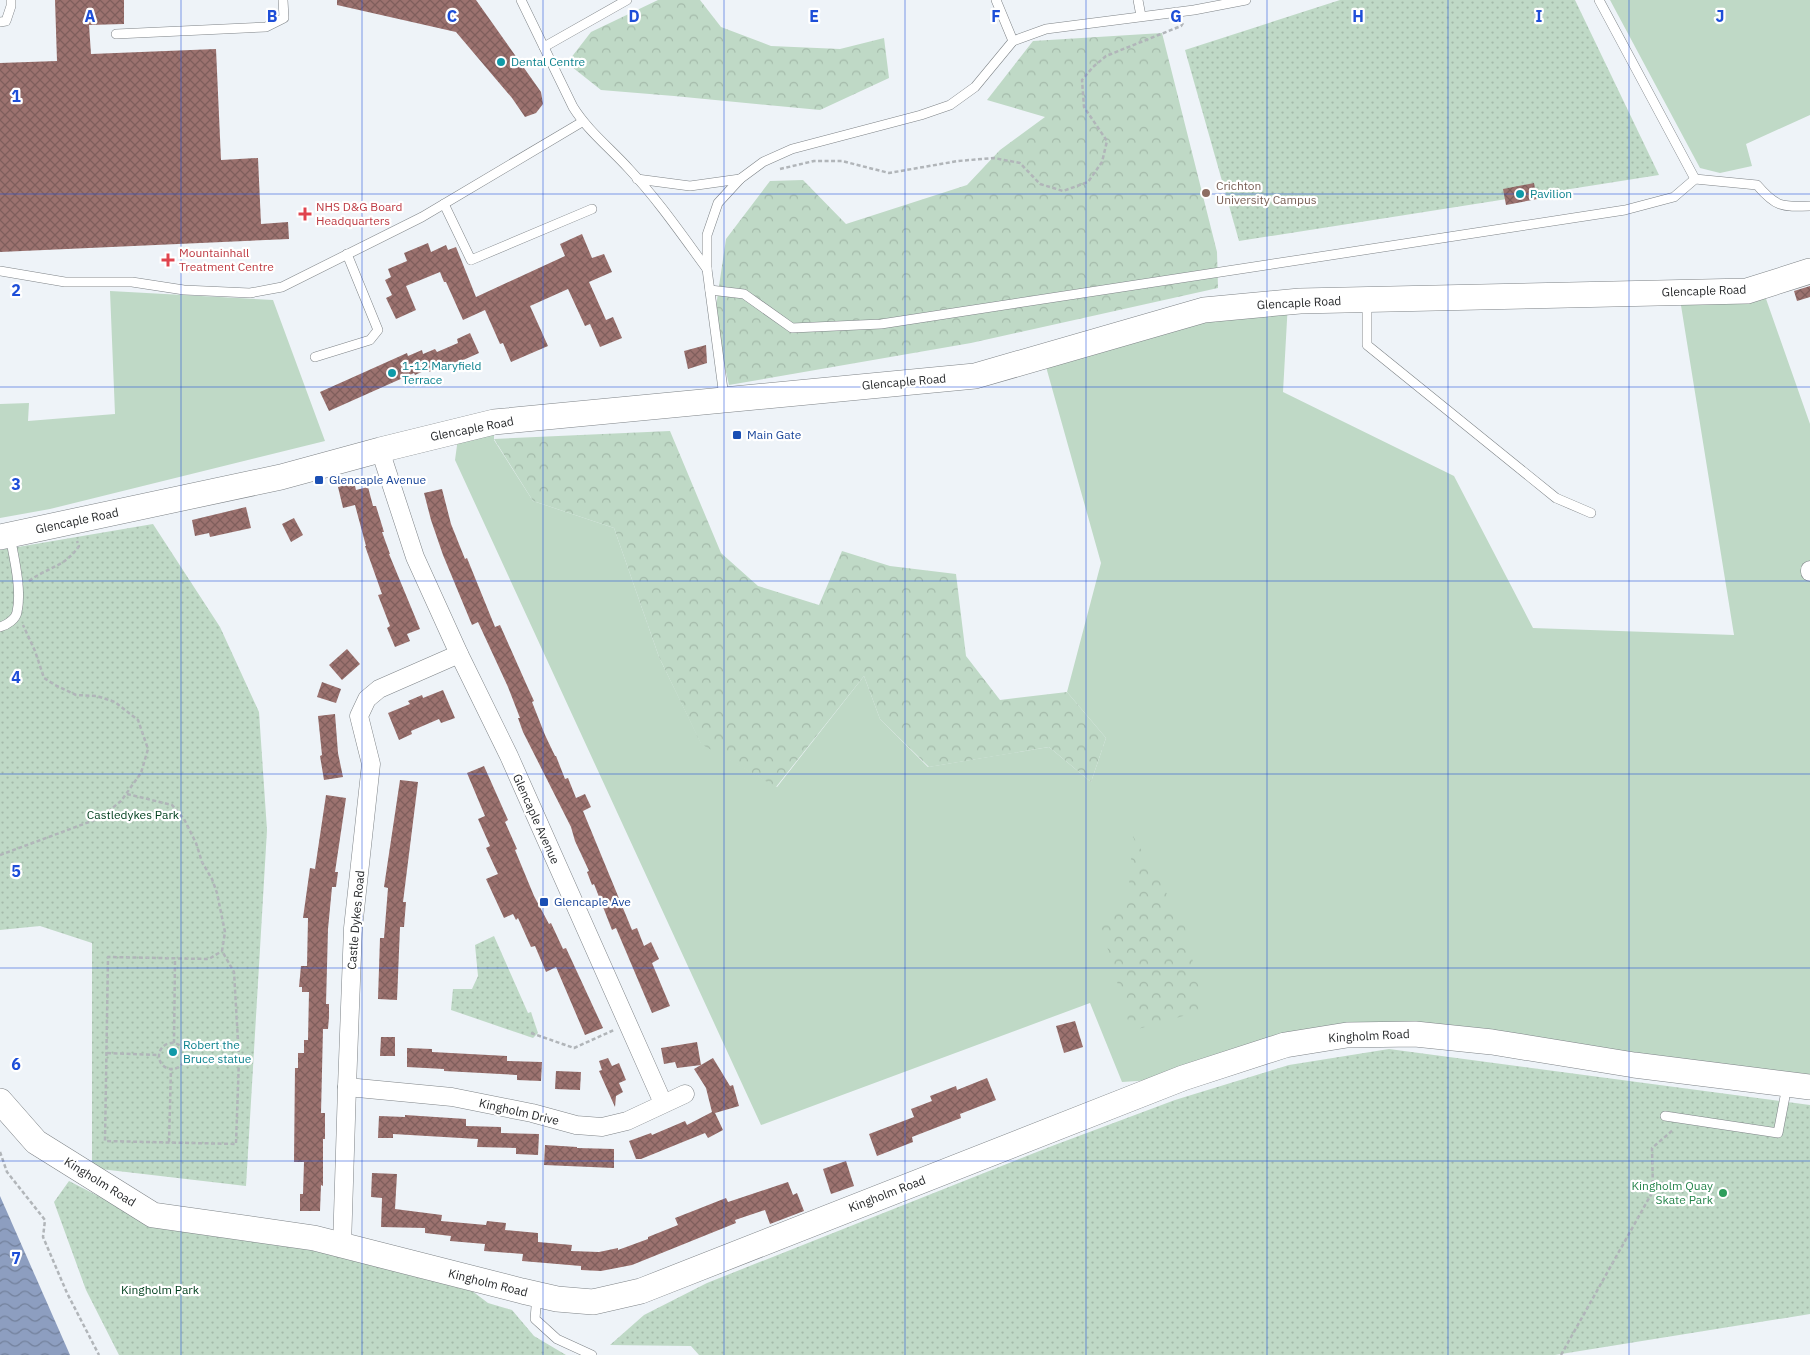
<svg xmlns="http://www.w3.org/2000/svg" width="1810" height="1355" viewBox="0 0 1810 1355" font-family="'IBM Plex Sans',sans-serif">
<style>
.green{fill:#bfd9c6}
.forest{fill:url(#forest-crowns)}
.park{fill:url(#park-dots)}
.water{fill:url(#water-waves)}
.building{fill:url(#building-cross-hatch)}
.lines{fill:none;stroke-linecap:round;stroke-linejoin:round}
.service-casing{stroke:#7e8387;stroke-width:10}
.minor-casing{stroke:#7e8387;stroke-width:19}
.secondary-casing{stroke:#7e8387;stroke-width:26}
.path{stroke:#b1b5b9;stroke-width:2.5;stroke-dasharray:4 2.5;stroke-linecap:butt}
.service{stroke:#fff;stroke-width:9}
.minor{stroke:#fff;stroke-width:18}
.secondary{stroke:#fff;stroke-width:25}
.grid{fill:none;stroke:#1d4ed8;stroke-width:1;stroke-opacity:0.55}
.culture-dot{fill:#0f9aa8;stroke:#fff;stroke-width:2}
.education-dot{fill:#8d6e63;stroke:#fff;stroke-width:2}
.health-dot{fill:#e0444e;stroke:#fff;stroke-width:2}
.transit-dot{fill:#1a4fb4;stroke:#fff;stroke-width:2}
.leisure-dot{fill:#2e9e5b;stroke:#fff;stroke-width:2}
.labels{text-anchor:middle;stroke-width:4.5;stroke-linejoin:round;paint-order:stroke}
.culture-label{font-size:12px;fill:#0d838f;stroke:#fff;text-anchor:start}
.education-label{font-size:12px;fill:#785e54;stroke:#fff;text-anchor:start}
.health-label{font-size:12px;fill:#be3a42;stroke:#fff;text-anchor:start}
.street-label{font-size:12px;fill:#292b2d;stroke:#fff}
.transit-label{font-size:12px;fill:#164399;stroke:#fff;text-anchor:start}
.park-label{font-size:12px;fill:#03411f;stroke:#fff}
.leisure-label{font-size:12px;fill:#27864d;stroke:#fff;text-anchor:end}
.grid-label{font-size:16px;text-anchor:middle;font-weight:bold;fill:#1d4ed8;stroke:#fff;stroke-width:4.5;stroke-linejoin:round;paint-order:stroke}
</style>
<defs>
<pattern id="forest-crowns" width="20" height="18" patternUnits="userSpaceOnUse" patternTransform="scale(1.25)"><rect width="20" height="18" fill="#bfd9c6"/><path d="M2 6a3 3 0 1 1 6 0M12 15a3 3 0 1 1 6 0" fill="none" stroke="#a4baaa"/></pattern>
<pattern id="park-dots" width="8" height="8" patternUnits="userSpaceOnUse" patternTransform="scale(1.25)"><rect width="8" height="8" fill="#bfd9c6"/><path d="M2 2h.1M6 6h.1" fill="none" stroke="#a4baaa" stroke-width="1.8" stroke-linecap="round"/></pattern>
<pattern id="water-waves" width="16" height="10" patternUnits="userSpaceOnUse" patternTransform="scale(1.25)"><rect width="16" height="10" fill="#8d9ec0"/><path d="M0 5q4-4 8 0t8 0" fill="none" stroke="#73819c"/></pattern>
<pattern id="building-cross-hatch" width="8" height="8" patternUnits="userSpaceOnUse" patternTransform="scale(1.25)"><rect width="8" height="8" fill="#9c726f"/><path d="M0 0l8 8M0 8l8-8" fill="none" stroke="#7f5e5c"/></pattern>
</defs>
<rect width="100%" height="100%" fill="#eef3f8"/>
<!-- green -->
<g class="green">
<polygon points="1610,0 1810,0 1810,115 1746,144 1752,166 1720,173 1700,168"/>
<polygon points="110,291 273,300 325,441 50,509 0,518 0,404 29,403 28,421 115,414"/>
<polygon points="1679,293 1765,296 1810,424 1810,1087 1347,1035 1183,1078 1122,1082 1090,1003 761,1125 455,460 459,431 494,422 494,440 533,501 614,528 659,657 701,743 777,787 864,676 880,719 928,767 1049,747 1091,782 1106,738 1067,692 1101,563 1043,356 1288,302 1283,392 1454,476 1533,628 1734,635"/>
</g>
<!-- forest -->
<g class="forest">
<polygon points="658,0 700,0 721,27 771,46 840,49 884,38 889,78 820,110 674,96 601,90 567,63 591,32"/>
<polygon points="1162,33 1217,252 1218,288 971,343 729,385 714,320 726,239 770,181 803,180 846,224 967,185 1000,150 1045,117 987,100 1033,41"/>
<polygon points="670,431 721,553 758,586 819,605 842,551 890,566 956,574 966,656 1000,700 1067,692 1106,738 1091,782 1049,747 929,767 880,719 864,676 776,787 701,744 659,657 614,528 533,501 494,439"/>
<polygon points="1133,836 1184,923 1204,1010 1131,1031 1101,925 1128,897"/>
</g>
<!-- park -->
<g class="park">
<polygon points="1340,0 1575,0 1659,175 1239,241 1185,50"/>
<polygon points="153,524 220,627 259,712 267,830 246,1186 92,1168 92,943 40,926 0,930 0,550"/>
<polygon points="494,936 528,1013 531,1012 538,1033 533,1038 451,1010 453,989 472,989 478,976 475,945"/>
<polygon points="1389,1049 1810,1105 1810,1314 1555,1355 699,1355 691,1346 610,1345 644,1315 707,1283 1052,1146 1175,1100 1289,1065"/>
<polygon points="69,1181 147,1221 451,1275 488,1303 512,1310 534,1336 566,1355 119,1355 86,1290 54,1202"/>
</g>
<!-- water -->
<polygon class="water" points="0,1196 70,1355 0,1355"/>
<!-- building -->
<g class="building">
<polygon points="55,0 124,0 124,24 89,25 91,54 216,49 221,160 258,158 261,224 288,222 289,239 0,252 0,63 57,61"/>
<polygon points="337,0 476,0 541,92 543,104 536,113 525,117 512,98 456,32 337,5"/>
<polygon points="1534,183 1537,199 1506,205 1503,189"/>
<polygon points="582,234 592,258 604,254 612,272 589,282 606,320 613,317 622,338 600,347 590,324 585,326 568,289 530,306 548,346 511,362 503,343 500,344 485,310 463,320 446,282 444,282 440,272 406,286 416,310 396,319 386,298 392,295 385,280 391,277 388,269 407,261 404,253 428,243 431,252 446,245 448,250 456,247 476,297 565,256 560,244"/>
<polygon points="1810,286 1810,297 1797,301 1794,291"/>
<polygon points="470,333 479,353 443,369 442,367 429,372 428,369 415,375 414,373 329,411 320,392 407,353 408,356 422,350 423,354 435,349 437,352 458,343 457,339"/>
<polygon points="706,345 707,363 688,369 684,351"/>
<polygon points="354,482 356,490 368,487 373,506 376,506 384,532 382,532 390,554 389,554 420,629 407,634 410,641 395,647 387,628 390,626 378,595 382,594 365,546 366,546 355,505 343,508 338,487"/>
<polygon points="442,489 451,524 465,559 467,558 495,627 500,625 528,688 534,701 532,702 545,735 555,756 556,756 565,779 568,778 576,798 585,794 591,807 583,811 632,930 637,928 644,946 651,942 659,959 652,963 670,1006 652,1013 616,928 612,930 594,884 592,885 587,872 589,871 575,841 571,827 523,732 518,718 520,718 508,687 478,622 472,625 443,555 431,520 424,493"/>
<polygon points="246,507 251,528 210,537 209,533 195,536 192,520"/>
<polygon points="294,518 303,535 291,542 282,524"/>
<polygon points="347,649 360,664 342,680 329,665"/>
<polygon points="322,682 341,689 336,703 317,697"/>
<polygon points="443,690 455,718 441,723 439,719 411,731 412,734 399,740 388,713 410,704 408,701 422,695 423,698"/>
<polygon points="335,714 338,753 343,777 324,780 320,756 322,755 318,716"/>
<polygon points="484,766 508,820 505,822 517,849 515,850 534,896 549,924 551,923 563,949 566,948 603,1028 585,1035 556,967 546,972 535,946 531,947 518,918 516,920 513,914 504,918 486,879 498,874 486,848 490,846 478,819 485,816 467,773"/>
<polygon points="400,780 418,782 403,902 406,902 404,927 400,927 397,1000 378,999 380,938 384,938 388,888 384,887"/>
<polygon points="326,795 346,798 335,872 338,872 336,887 332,887 328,929 326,1004 329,1004 329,1017 328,1029 323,1029 321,1113 325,1113 325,1139 323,1139 323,1186 321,1185 320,1211 300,1211 300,1194 303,1194 304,1162 294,1162 295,1068 298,1068 298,1053 304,1053 304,1040 308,1040 309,992 302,992 302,987 299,987 301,966 307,966 308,918 303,918 310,868 315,869"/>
<polygon points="1075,1021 1083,1047 1064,1053 1056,1026"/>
<polygon points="381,1037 395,1037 395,1056 380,1056"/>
<polygon points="697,1042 701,1065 677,1068 675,1062 664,1064 661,1048"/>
<polygon points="407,1048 432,1049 432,1052 507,1056 507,1061 542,1062 541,1081 517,1080 517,1075 444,1071 444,1069 407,1067"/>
<polygon points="608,1058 612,1066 619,1063 626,1080 619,1083 623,1092 616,1096 615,1107 599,1071 602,1070 599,1061"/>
<polygon points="713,1058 730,1086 733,1085 739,1106 715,1113 723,1130 708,1138 705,1133 641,1159 636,1159 629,1141 651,1133 652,1135 685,1121 687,1125 712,1112 706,1088 694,1069"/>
<polygon points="556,1071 581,1072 580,1090 555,1089"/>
<polygon points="987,1078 996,1100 960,1114 961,1118 912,1137 913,1142 877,1156 869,1134 914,1117 911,1109 932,1101 930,1096 956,1086 957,1090"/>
<polygon points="405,1115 466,1119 466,1126 501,1127 501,1133 539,1134 538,1155 516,1154 516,1148 477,1147 478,1139 393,1134 393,1138 378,1138 379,1116 405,1117"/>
<polygon points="545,1145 577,1147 577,1148 614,1149 614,1168 544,1165"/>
<polygon points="846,1161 854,1186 831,1194 823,1169"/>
<polygon points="372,1173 397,1174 395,1209 442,1215 441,1221 486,1225 487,1221 506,1223 505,1230 538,1233 538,1242 572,1245 571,1251 599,1252 618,1248 618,1250 648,1239 648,1237 678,1225 675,1218 693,1211 726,1198 728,1202 788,1182 793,1195 797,1193 804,1211 770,1224 765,1210 735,1220 736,1223 632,1265 601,1271 581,1270 581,1266 522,1261 523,1254 484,1251 485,1244 450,1241 451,1236 425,1233 425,1228 381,1227 382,1198 371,1197"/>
</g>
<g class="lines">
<!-- service casing -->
<g class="service-casing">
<g id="service">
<path d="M 521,0 L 573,107 C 588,131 610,148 629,169 C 658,200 682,235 707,269"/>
<polyline points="996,0 1013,41"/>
<polyline points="1138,0 1141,16"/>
<polyline points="1599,0 1695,179"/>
<polyline points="0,22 6,21 11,6 11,0"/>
<polyline points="116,34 266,27 284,18 283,0"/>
<polyline points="544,47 627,0"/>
<polyline points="637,179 690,186 740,179"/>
<polyline points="444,204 471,260 592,209"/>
<polyline points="0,271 65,282 132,282 184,290 250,293 282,287 422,217 582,122"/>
<path d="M 710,290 L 744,294 L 792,328 L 881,324 L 1625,210 L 1674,197 L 1695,179 L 1757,185 C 1776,207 1781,207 1810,206"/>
<polyline points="1367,301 1367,345 1556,498 1591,513"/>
<polyline points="315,357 370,340 378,330 347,254"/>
<polyline points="724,397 707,269 707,235 718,203 740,179 763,162 792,149 921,115 950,105 975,87 1013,41 1046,29 1194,10 1246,0"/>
<path d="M 0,627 C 7,625 16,619 17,612 C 22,590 14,558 10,536"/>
<polyline points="1665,1116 1778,1133 1787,1086"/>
<polyline points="537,1295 535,1319 557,1339 592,1355"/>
</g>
</g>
<!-- minor casing -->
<g class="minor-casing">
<g id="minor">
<polyline points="380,450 415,557 459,654 509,756 663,1103"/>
<polyline points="1810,570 1810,572"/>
<polyline points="347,1087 452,1097 532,1113 576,1125 602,1127 627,1121 685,1094"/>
<polyline points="342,1246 347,1087 353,928 371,764 359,716 367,699 379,689 459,654"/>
</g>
</g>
<!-- secondary casing -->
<g class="secondary-casing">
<g id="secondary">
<polyline points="0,537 281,477 380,450 494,422 975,376 1204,310 1300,301 1747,291 1810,271"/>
<polyline points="0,1101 36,1142 153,1215 314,1238 522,1291 557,1299 593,1302 641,1291 1183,1078 1285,1045 1347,1035 1415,1034 1492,1042 1634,1065 1810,1087"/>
</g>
</g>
<!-- path -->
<g class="path">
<polyline points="780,169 814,161 842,161 889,173 958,161 994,158 1020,163 1040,184 1063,191 1088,182 1102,162 1107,141 1084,107 1082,80 1093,67 1106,56 1181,26 1183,23"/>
<path d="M 29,581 C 48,567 65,567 79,546 L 77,541"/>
<polyline points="127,794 172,805 184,819 196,843 202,862 212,879 217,893 225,932 222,951 234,972 239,1058 236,1144 105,1141 108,957 209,959 222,951"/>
<polyline points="0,855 100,818 121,801 141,773 148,749 138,720 115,702 97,696 76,695 55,685 44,678 35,651 23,625"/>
<polyline points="531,1033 574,1048 614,1030"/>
<circle cx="172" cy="1056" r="13"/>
<polyline points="174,1043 175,959"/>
<polyline points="107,1053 159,1055"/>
<polyline points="186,1058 239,1058"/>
<polyline points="169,1142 171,1069"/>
<polyline points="0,1152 7,1172 45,1220 43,1237 67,1293 99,1355"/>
<polyline points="1561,1355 1653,1191 1652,1148 1673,1130"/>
</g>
<!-- service -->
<use href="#service" class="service"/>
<!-- minor -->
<use href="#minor" class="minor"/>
<!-- secondary -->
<use href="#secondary" class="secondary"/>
</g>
<!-- grid -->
<path class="grid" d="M 181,0 L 181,1355M 362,0 L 362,1355M 543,0 L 543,1355M 724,0 L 724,1355M 905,0 L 905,1355M 1086,0 L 1086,1355M 1267,0 L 1267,1355M 1448,0 L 1448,1355M 1629,0 L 1629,1355M 0,194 L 1810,194M 0,387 L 1810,387M 0,581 L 1810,581M 0,774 L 1810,774M 0,968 L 1810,968M 0,1161 L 1810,1161"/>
<!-- markers -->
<g class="culture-dot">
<circle cx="501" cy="62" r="5"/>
<circle cx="1520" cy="194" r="5"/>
<circle cx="392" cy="373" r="5"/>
<circle cx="173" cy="1052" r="5"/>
</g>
<circle class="education-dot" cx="1206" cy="193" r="5"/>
<g class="health-dot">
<path d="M302.5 206.5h5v5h5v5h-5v5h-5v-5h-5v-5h5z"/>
<path d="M165.5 252.5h5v5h5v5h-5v5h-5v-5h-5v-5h5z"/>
</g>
<g class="transit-dot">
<rect x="732" y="430" width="10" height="10" rx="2.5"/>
<rect x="314" y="475" width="10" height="10" rx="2.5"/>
<rect x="539" y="897" width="10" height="10" rx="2.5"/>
</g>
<circle class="leisure-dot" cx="1723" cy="1193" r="5"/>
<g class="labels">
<!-- culture labels -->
<g class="culture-label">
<text x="511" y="66">Dental Centre</text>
<text x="1530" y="198">Pavilion</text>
<text x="402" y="370">1-12 Maryfield<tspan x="402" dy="14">Terrace</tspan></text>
<text x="183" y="1049">Robert the<tspan x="183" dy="14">Bruce statue</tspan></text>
</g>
<!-- education labels -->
<g class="education-label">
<text x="1216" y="190">Crichton<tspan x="1216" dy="14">University Campus</tspan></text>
</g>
<!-- health labels -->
<g class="health-label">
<text x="316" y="211">NHS D&amp;G Board<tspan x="316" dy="14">Headquarters</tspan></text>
<text x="179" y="257">Mountainhall<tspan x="179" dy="14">Treatment Centre</tspan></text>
</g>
<!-- street labels -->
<g class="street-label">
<text transform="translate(1704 291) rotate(-2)" y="4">Glencaple Road</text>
<text transform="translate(1299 303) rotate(-3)" y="4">Glencaple Road</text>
<text transform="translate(904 382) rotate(-5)" y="4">Glencaple Road</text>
<text transform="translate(472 429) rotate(-11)" y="4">Glencaple Road</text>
<text transform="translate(77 521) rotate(-12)" y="4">Glencaple Road</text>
<text transform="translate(536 819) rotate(66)" y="4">Glencaple Avenue</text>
<text transform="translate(356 920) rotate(-85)" y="4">Castle Dykes Road</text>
<text transform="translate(1369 1036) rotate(-3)" y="4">Kingholm Road</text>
<text transform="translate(519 1112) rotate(13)" y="4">Kingholm Drive</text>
<text transform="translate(100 1182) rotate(32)" y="4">Kingholm Road</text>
<text transform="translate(887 1194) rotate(-21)" y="4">Kingholm Road</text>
<text transform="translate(488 1283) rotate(14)" y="4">Kingholm Road</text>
</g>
<!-- transit labels -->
<g class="transit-label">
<text x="747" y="439">Main Gate</text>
<text x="329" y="484">Glencaple Avenue</text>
<text x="554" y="906">Glencaple Ave</text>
</g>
<!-- park labels -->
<g class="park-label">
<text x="133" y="819">Castledykes Park</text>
<text x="160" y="1294">Kingholm Park</text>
</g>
<!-- leisure labels -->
<g class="leisure-label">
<text x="1713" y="1190">Kingholm Quay<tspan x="1713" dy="14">Skate Park</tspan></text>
</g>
</g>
<g class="grid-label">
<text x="90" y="22">A</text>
<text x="272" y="22">B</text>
<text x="452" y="22">C</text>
<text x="634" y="22">D</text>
<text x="814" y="22">E</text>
<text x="996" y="22">F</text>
<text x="1176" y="22">G</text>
<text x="1358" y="22">H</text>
<text x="1539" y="22">I</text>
<text x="1720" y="22">J</text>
<text x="16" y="102">1</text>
<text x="16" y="296">2</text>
<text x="16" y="490">3</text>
<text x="16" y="683">4</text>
<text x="16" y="877">5</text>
<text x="16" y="1070">6</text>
<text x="16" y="1264">7</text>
</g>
</svg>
